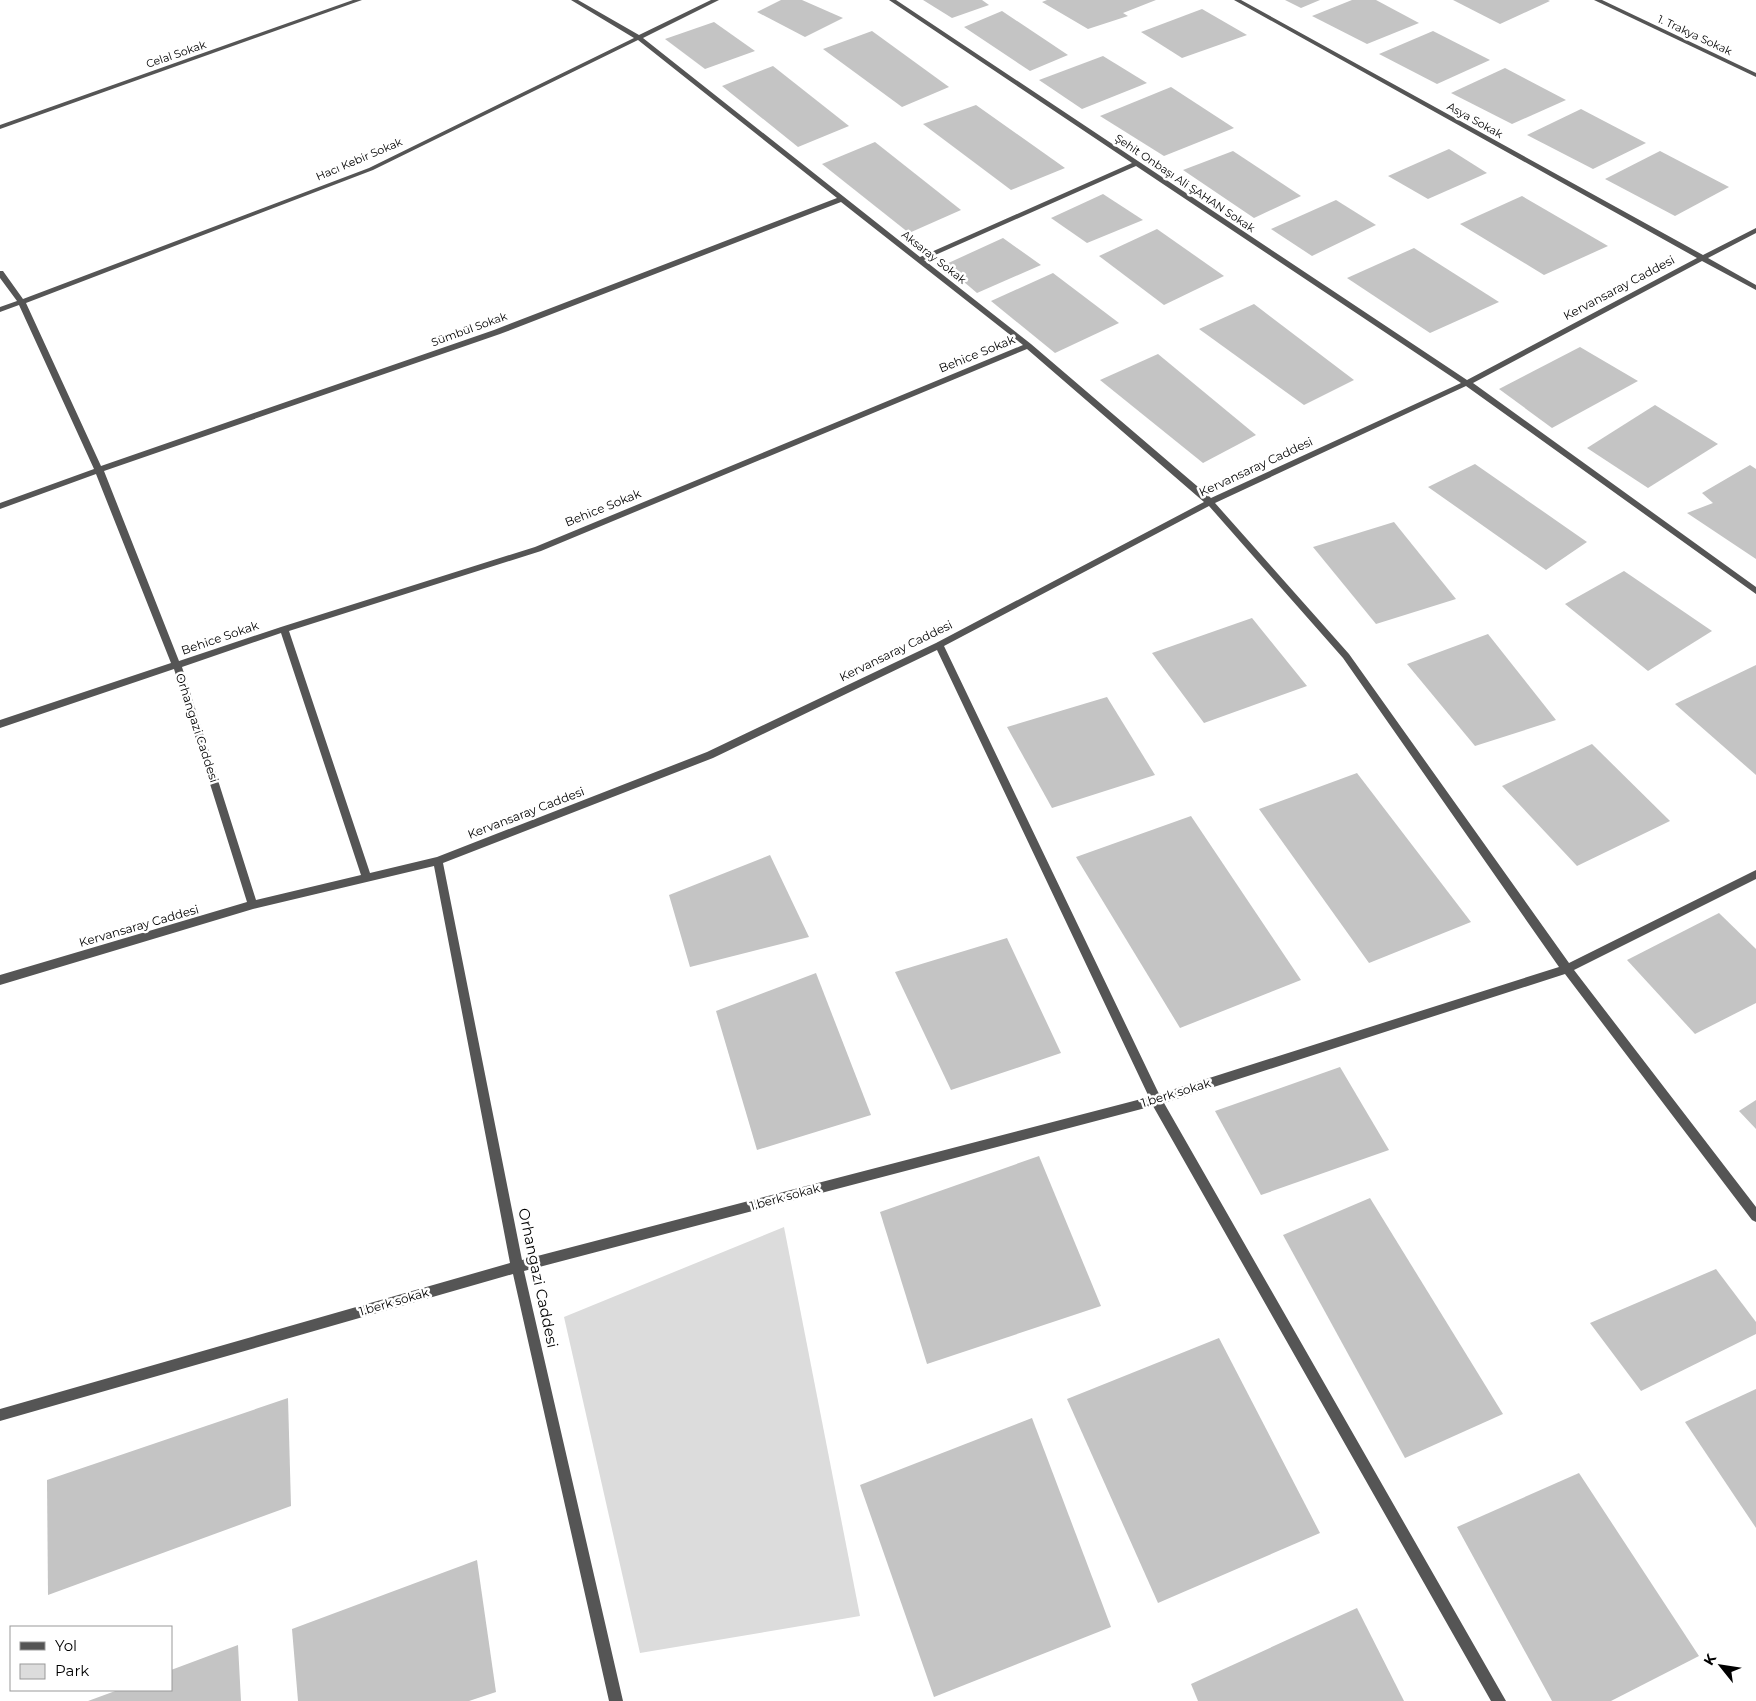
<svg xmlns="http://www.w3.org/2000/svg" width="1756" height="1701" viewBox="0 0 1756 1701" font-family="Montserrat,sans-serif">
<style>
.green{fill:#dcdcdc}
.building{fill:#c4c4c4}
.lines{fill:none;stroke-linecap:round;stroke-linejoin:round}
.minor{fill:#555;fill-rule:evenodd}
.labels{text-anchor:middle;stroke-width:5;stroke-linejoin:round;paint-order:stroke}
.far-street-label{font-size:11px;fill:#000;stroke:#fff}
.street-label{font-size:12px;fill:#000;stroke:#fff}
.near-street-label{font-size:15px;fill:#000;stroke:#fff}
</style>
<rect width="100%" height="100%" fill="#fff"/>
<!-- green -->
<polygon class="green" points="784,1227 860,1616 640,1653 564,1317"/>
<!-- building -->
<g class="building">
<polygon points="781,0 802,0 843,18 805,37 757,12"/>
<polygon points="923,0 982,0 989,5 952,18"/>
<polygon points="1047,0 1156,0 1123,13 1128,16 1088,29 1042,2"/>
<polygon points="1285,0 1320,0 1301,8"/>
<polygon points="1352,0 1376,0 1419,23 1367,44 1312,16"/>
<polygon points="1453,0 1548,0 1550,1 1500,24"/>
<polygon points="1202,9 1247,35 1182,58 1141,32"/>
<polygon points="1002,11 1068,55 1030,71 964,27"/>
<polygon points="714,22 755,51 705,69 665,39"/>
<polygon points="872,31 949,87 902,107 823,49"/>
<polygon points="1433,31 1490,60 1437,84 1379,54"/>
<polygon points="1103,56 1147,83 1082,109 1039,80"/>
<polygon points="773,66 849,126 798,147 722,86"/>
<polygon points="1505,68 1566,100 1512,124 1451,93"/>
<polygon points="1171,87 1234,128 1164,156 1100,116"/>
<polygon points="976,105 1065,168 1011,190 923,124"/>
<polygon points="1581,109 1646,143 1593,169 1527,135"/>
<polygon points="875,142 961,210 909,233 822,164"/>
<polygon points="1449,149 1487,173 1428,199 1388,176"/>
<polygon points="1233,151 1301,196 1254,218 1183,170"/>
<polygon points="1660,151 1729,187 1675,216 1605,179"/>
<polygon points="1103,194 1143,220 1087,243 1051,218"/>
<polygon points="1522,196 1608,246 1544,275 1460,224"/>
<polygon points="1336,200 1376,225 1312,256 1271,229"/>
<polygon points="1157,229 1224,276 1164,305 1099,256"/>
<polygon points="1003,238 1041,265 977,293 944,265"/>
<polygon points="1414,248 1499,302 1430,333 1347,278"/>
<polygon points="1053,273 1119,323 1055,353 991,301"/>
<polygon points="1254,304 1354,380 1304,405 1199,329"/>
<polygon points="1580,347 1638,381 1552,428 1499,389"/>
<polygon points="1158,354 1256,435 1203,463 1100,380"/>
<polygon points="1655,405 1718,444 1648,488 1587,448"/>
<polygon points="1475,464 1587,542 1546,570 1428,487"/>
<polygon points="1750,465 1756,469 1756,559 1687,513 1713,503 1702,493"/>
<polygon points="1394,522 1456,599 1376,624 1313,547"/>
<polygon points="1624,571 1712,631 1648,671 1565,604"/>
<polygon points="1252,618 1307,686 1204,723 1152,653"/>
<polygon points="1488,634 1556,720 1475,746 1407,664"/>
<polygon points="1756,665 1756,775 1675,704"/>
<polygon points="1107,697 1155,775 1052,808 1007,727"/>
<polygon points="1592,744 1670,821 1577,866 1502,786"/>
<polygon points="1357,773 1471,922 1369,963 1259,809"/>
<polygon points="1191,816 1301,980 1180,1028 1076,857"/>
<polygon points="770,855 809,937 690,967 669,895"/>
<polygon points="1719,913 1756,949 1756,1003 1695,1034 1627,960"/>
<polygon points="1007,938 1061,1053 951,1090 895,972"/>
<polygon points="816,973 871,1115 757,1150 716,1011"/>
<polygon points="1340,1067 1389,1150 1261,1195 1215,1111"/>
<polygon points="1756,1100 1756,1129 1739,1111"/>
<polygon points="1039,1156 1101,1306 927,1364 880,1212"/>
<polygon points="1370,1198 1503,1414 1405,1458 1283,1235"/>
<polygon points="1716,1269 1756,1322 1756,1334 1641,1391 1590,1323"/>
<polygon points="1219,1338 1320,1533 1158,1603 1067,1399"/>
<polygon points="1756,1389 1756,1528 1685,1422"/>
<polygon points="288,1398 291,1506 48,1595 47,1480"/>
<polygon points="1032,1418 1111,1627 934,1697 860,1485"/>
<polygon points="1579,1473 1699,1656 1611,1701 1552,1701 1457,1527"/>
<polygon points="477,1560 496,1692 469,1701 298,1701 292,1629"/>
<polygon points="1357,1608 1404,1701 1198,1701 1191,1684"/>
<polygon points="238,1645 241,1701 88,1701 118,1690 171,1690 171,1670"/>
</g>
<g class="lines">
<!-- minor -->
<g class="minor">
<polygon points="353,0 362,0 0,129 0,125"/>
<path d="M 571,0 L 578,0 L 639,35 L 711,0 L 719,0 L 643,38 L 920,257 L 1132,163 L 889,0 L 896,0 L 1467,380 L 1697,258 L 1234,0 L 1241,0 L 1703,255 L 1756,228 L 1756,233 L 1708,258 L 1756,285 L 1756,290 L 1702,261 L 1473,383 L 1756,587 L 1756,594 L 1466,386 L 1215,503 L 1349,654 L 1569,963 L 1756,870 L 1756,879 L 1574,970 L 1756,1207 L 1756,1222 L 1752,1220 L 1565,974 L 1164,1103 L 1506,1701 L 1491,1701 L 1153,1106 L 524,1271 L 623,1701 L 609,1701 L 513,1274 L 0,1421 L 0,1409 L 510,1263 L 434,866 L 253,909 L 0,985 L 0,975 L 247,902 L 174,669 L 0,728 L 0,720 L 171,663 L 96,474 L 0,509 L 0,503 L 94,469 L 19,305 L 0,312 L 0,307 L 17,301 L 0,278 L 0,271 L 3,271 L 23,299 L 369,168 L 634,38 ZM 638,40 L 837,198 L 494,330 L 101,466 L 26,303 L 373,170 ZM 1136,166 L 1461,383 L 1211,498 L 1031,344 L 924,260 ZM 841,202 L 1023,345 L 535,547 L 281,627 L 179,661 L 104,471 L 500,334 ZM 1027,349 L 1204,502 L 936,643 L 707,752 L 437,857 L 370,873 L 289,631 L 541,551 ZM 1209,506 L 1343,658 L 1559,967 L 1159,1094 L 944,646 ZM 281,633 L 361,875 L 256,900 L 182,667 ZM 937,650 L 1149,1097 L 522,1260 L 443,863 L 713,758 Z"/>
<polygon points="1594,0 1602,0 1756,73 1756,77"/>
</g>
</g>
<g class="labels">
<!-- far-street labels -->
<g class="far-street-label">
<text transform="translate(1695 35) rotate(25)" y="4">1. Trakya Sokak</text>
<text transform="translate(176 54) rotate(-19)" y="4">Celal Sokak</text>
<text transform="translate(1475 120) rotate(29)" y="4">Asya Sokak</text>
<text transform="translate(359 159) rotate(-23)" y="4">Hacı Kebir Sokak</text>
<text transform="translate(1185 183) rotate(34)" y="4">Şehit Onbaşı Ali ŞAHAN Sokak</text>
<text transform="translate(934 257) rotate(38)" y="4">Aksaray Sokak</text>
<text transform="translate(469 329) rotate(-20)" y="4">Sümbül Sokak</text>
</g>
<!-- street labels -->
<g class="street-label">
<text transform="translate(1619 288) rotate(-28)" y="4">Kervansaray Caddesi</text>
<text transform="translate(977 354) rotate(-22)" y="4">Behice Sokak</text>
<text transform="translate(1256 467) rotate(-25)" y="4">Kervansaray Caddesi</text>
<text transform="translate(603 508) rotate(-22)" y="4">Behice Sokak</text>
<text transform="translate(220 638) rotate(-19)" y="4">Behice Sokak</text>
<text transform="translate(896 651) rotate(-26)" y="4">Kervansaray Caddesi</text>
<text transform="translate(197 728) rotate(72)" y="4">Orhangazi Caddesi</text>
<text transform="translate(526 813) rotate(-21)" y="4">Kervansaray Caddesi</text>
<text transform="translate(139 926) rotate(-16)" y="4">Kervansaray Caddesi</text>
<text transform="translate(1176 1093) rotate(-17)" y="4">1.berk sokak</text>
<text transform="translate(785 1197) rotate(-15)" y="4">1.berk sokak</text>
<text transform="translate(394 1302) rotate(-16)" y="4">1.berk sokak</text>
</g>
<!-- near-street labels -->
<g class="near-street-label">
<text transform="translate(538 1278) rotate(78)" y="5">Orhangazi Caddesi</text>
</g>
</g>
<!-- legend -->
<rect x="10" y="1626" width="162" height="65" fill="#ffffff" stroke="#999999"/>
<rect x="20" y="1642" width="25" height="8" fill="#555555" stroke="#999999"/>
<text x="55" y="1651" font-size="15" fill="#000000">Yol</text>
<rect x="20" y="1664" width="25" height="15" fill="#dcdcdc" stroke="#999999"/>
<text x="55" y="1676" font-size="15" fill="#000000">Park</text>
<!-- north arrow -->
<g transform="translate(1721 1666) rotate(300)" stroke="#ffffff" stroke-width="4" paint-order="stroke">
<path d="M0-4L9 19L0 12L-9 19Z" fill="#000000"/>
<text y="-8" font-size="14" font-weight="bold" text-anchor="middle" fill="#000000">K</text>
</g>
</svg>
